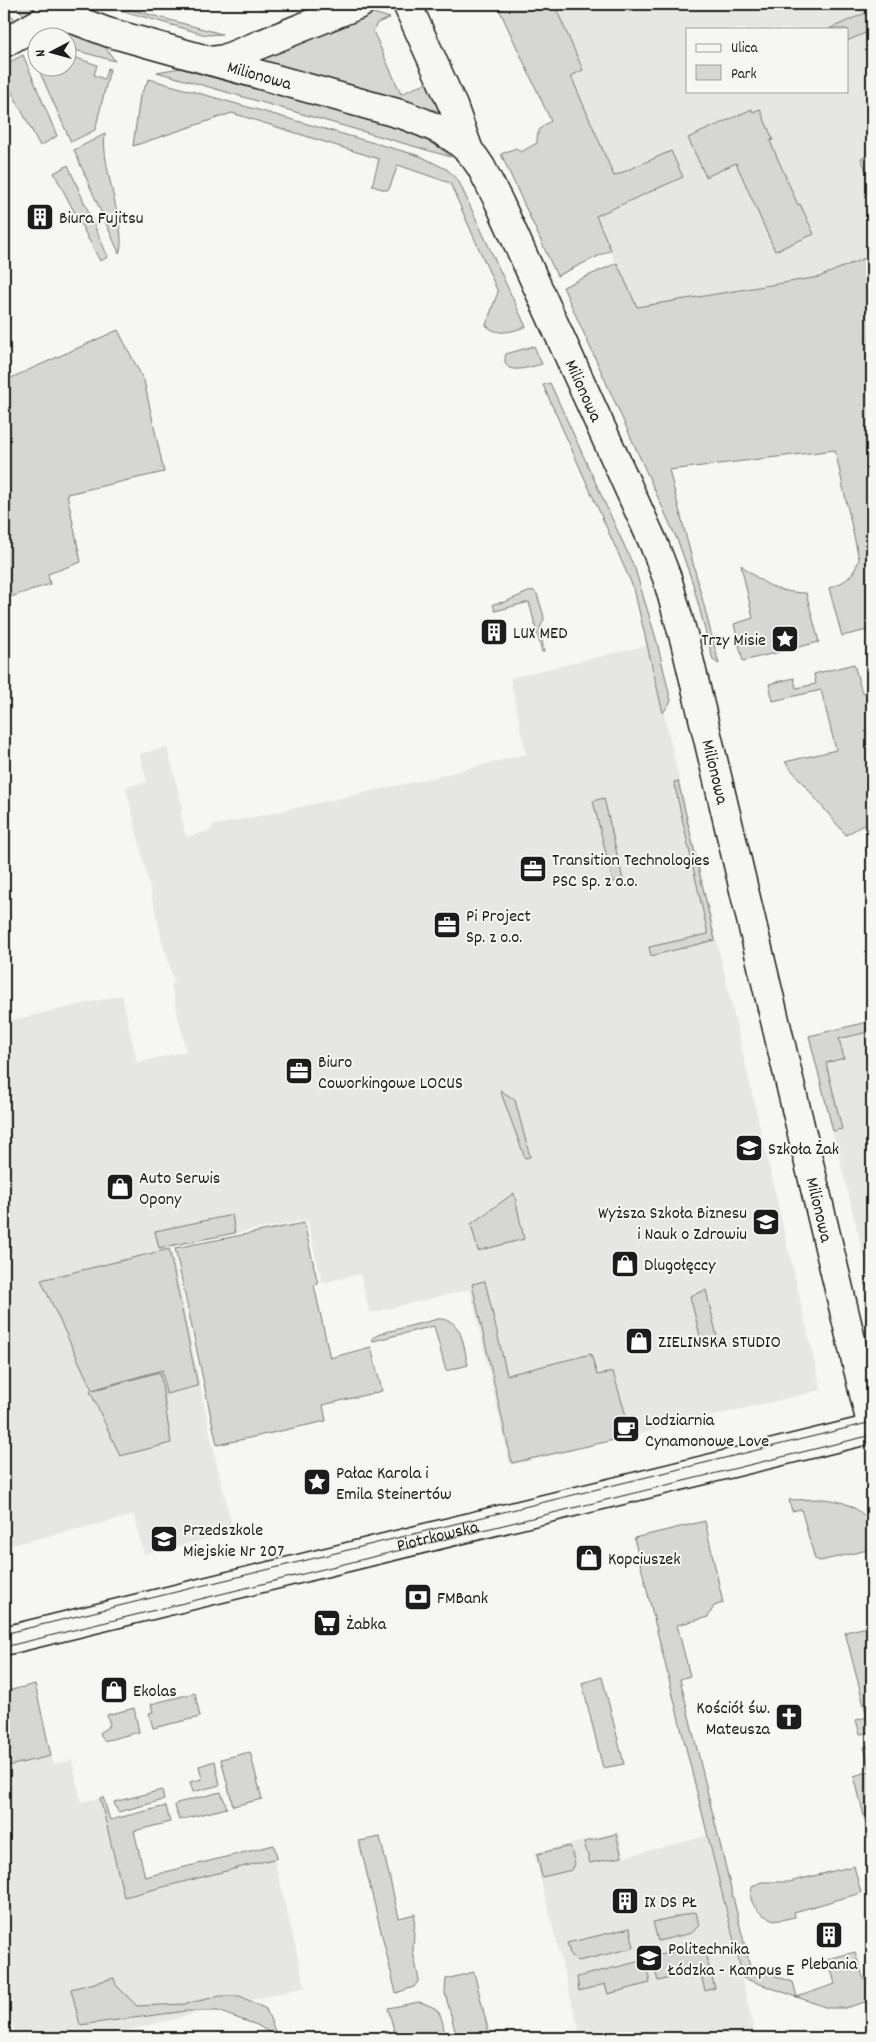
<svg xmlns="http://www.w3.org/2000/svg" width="876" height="2042" viewBox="0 0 876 2042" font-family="Dekko,sans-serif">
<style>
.built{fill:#e6e6e2;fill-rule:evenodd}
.green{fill:#d6d6d2;stroke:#797977}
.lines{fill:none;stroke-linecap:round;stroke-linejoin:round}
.street-casing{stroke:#1c1c1c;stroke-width:31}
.secondary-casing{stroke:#1c1c1c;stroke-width:31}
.street{stroke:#f6f6f2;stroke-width:28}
.secondary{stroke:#f6f6f2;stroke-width:28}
.tram{stroke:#1c1c1c;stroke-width:1}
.labels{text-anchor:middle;stroke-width:4;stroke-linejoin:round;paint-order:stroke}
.street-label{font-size:18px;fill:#1c1c1c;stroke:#f6f6f2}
.poi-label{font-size:18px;fill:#1c1c1c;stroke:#f6f6f2;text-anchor:start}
</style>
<rect width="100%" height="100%" fill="#f6f6f2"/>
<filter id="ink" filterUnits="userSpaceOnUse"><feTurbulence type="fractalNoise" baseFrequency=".02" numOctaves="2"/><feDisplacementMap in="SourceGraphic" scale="10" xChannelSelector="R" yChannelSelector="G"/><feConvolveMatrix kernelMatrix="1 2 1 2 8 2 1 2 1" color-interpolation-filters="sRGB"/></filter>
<g filter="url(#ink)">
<!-- built -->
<g class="built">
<polygon points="255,4 278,4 259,12"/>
<path d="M 510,4 L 872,4 L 872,255 L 819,277 L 636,307 L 499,9 ZM 687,29 L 847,29 L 847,91 L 687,91 Z"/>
<polygon points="648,645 821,1390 510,1465 470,1289 370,1313 360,1274 322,1283 307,1220 235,1233 171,1246 216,1461 233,1530 218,1534 219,1536 144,1554 134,1515 4,1547 4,1022 122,995 137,1063 186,1051 171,984 174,983 166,952 165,952 126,787 147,782 140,754 167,747 183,809 180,811 186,837 213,830 212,826 432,778 526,754 510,678"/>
<polygon points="872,1021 872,1290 809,1036"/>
<polygon points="35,1684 53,1764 72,1760 81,1802 100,1798 124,1897 274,1858 305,1987 96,2038 16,2038 4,1989 4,1692"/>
<polygon points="618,1832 624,1857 707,1836 756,2038 581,2038 534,1853"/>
</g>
<!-- green -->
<g class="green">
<polygon points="13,4 28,4 33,10 29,20"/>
<polygon points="100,4 110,4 222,34 206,35"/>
<path d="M 510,4 L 554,4 L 583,70 L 571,76 L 614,176 L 671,151 L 683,177 L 596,216 L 611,250 L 557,276 L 501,154 L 516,148 L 521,152 L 537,143 C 537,130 540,127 551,121 L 499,9 Z"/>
<polygon points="4,7 20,25 4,33"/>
<polygon points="872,10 872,30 847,41 847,29 829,29"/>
<polygon points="370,12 390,18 377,23 373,31 401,94 428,82 441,112 253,58"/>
<polygon points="64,31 105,47 115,61 78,51 68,45 68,38 54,37 45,32"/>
<polygon points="23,55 57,136 40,146 4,77 4,65"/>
<polygon points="68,55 97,65 94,75 104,79 108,68 110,69 95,130 71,142 38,68 68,68"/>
<path d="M 180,68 C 240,86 301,99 361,117 C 393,127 425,134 451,157 L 157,72 Z"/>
<path d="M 149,79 L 420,156 L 448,170 L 459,182 L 526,327 C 512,331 497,337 486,325 L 498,292 L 450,183 L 398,165 L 389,189 L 386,190 L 372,186 L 379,159 L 232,113 L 133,146 L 140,96 Z"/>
<polygon points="752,109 753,112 760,109 773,140 770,141 798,205 800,204 814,234 775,251 736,163 706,177 688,138"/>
<path d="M 105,134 C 100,164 129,235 119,253 L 74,150 Z"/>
<polygon points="872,154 872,185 861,158"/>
<polygon points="68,165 108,257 100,261 54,173"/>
<path d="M 872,255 L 872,629 L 842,636 L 829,588 C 846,582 854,576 859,559 L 835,450 L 669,470 L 719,664 L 713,660 L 693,584 L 679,544 L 563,287 L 617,263 L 637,307 L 819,277 Z"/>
<polygon points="118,330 144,381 164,472 67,494 81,562 48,574 50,584 4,599 4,381"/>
<path d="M 534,346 L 542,364 C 530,367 499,378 506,354 Z"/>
<polygon points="550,383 635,569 657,642 671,701 663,713 634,589 543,385"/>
<path d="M 741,565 C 764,584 775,592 806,593 L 819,642 L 743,661 L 734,624 L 753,618 Z"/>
<polygon points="533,590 537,594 543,613 544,619 540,628 544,652 542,652 529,602 495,611 493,604 505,602"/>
<polygon points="854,664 862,693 872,690 872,820 846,835 785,762 836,750 821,690 773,701 769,684 794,678 796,688 816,684 814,674"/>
<polygon points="678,781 715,940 651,956 649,947 708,934 674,782"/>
<polygon points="604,798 623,880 613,882 593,801"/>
<polygon points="872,1021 872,1031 839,1039 844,1058 826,1063 842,1129 833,1131 809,1036"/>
<polygon points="500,1090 515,1100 530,1157 525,1158"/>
<polygon points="514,1193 524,1239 478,1251 471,1224"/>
<polygon points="232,1215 235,1233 159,1248 155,1231"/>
<polygon points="304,1223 318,1284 314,1285 330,1358 371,1347 382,1391 323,1405 326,1421 217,1445 175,1248"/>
<polygon points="169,1249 198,1386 166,1394 162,1370 92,1390 41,1280"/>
<polygon points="485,1281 507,1375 591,1354 597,1375 613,1372 632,1436 512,1463 472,1284"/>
<polygon points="706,1290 718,1341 712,1346 706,1347 702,1344 690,1296"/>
<path d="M 438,1319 C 463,1318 463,1346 468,1365 L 446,1371 L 434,1326 L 373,1341 L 372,1338 L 382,1333 Z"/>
<polygon points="160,1372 171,1443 120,1456 90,1391"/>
<path d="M 823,1499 C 845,1501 857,1507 872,1523 L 872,1549 L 820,1561 L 815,1559 L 801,1509 L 792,1511 L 789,1500 Z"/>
<polygon points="705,1521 723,1603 714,1606 708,1617 677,1625 690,1676 680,1679 750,1967 793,1982 797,1997 835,1984 828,1959 855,1952 864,1980 872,1978 872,2000 845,2008 828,2008 743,1978 634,1538"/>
<polygon points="872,1626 872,1732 860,1734 856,1720 867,1717 845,1632"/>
<polygon points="602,1677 624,1764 603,1768 582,1683"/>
<polygon points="35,1684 51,1756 4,1767 4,1692"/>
<polygon points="195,1693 200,1717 153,1728 149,1713 153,1712 151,1704"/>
<polygon points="134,1708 139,1732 104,1741 100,1733 110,1725 107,1715"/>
<polygon points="872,1745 872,1822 866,1824 854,1776 870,1771 864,1747"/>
<polygon points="250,1752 262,1799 233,1806 221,1759"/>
<polygon points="215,1761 220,1785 193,1792 190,1782 202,1779 199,1766"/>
<polygon points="162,1790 164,1800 118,1812 114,1802"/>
<polygon points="221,1792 227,1808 179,1820 175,1806 177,1803"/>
<polygon points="103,1797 110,1820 166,1806 170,1822 134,1831 145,1877 274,1845 277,1858 124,1897 100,1798"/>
<polygon points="616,1834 622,1857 590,1863 584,1842"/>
<polygon points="380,1837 399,1918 415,1914 413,1952 419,1980 414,1987 396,1993 359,1841"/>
<polygon points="570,1846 575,1864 572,1870 542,1877 537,1854"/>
<path d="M 854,1866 L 861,1893 L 794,1912 L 795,1917 C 789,1918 780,1921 775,1920 C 759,1916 745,1901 753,1886 L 761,1882 L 789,1882 Z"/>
<polygon points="696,1912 699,1925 692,1933 658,1941 653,1922"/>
<polygon points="630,1928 634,1948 578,1961 571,1957 567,1943"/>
<polygon points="698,1946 704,1950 715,1988 705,1991 700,1971 658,1981 651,1957"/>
<polygon points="645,1960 650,1983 608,1994 605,1984 579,1991 577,1977"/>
<polygon points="474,1972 490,2038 457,2038 445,1993 446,1979"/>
<polygon points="114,1978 116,1985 137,2006 185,2004 220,1996 240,1996 266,2009 278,2038 257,2025 217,2011 186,2011 80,2025 71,1989"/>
<path d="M 419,2002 C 444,2009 440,2015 446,2038 L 396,2038 L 388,2008 Z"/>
</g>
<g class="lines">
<!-- street casing -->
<g class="street-casing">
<g id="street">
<polyline points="407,4 453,106 468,148"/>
<polyline points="4,43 59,12"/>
<polyline points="210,61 224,59 360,4"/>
</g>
</g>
<!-- secondary casing -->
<g class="secondary-casing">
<g id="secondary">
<path id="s1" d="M 48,4 L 70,18 L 107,32 L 404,115 C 436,127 463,137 481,167 L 499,202 L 653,542 L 667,578 L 685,642 L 872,1428"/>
<path id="s2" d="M 4,1641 L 872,1429"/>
</g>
</g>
<!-- street -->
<use href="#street" class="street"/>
<!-- secondary -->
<use href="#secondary" class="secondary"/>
<!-- tram -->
<g class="tram">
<polyline points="4,1634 872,1422"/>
<polyline points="4,1647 872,1435"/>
</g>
</g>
</g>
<!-- icons -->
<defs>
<g id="building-square" transform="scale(1.4375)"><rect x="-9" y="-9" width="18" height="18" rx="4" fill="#1c1c1c" stroke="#f6f6f2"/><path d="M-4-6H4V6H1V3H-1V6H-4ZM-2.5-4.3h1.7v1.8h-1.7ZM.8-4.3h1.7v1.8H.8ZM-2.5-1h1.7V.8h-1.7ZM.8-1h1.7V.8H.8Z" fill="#fff"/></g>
<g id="sight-square" transform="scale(1.4375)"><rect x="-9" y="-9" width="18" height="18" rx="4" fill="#1c1c1c" stroke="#f6f6f2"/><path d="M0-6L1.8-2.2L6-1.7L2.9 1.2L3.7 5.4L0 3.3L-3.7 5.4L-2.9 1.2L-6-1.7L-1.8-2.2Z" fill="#fff"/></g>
<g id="office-square" transform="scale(1.4375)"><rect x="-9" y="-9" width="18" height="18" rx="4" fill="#1c1c1c" stroke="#f6f6f2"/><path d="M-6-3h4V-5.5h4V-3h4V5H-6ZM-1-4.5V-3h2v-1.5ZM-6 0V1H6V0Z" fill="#fff"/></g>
<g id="school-square" transform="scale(1.4375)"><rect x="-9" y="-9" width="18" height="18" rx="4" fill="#1c1c1c" stroke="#f6f6f2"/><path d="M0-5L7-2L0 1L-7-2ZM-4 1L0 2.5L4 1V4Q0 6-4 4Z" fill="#fff"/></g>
<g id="shop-square" transform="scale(1.4375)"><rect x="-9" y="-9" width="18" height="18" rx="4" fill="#1c1c1c" stroke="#f6f6f2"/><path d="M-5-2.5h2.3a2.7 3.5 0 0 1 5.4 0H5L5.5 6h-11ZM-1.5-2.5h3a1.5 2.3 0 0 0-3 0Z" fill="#fff"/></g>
<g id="university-square" transform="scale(1.4375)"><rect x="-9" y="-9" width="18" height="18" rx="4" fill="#1c1c1c" stroke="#f6f6f2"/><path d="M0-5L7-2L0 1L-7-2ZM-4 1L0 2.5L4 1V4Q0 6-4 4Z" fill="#fff"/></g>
<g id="cafe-square" transform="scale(1.4375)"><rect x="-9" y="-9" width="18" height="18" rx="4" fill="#1c1c1c" stroke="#f6f6f2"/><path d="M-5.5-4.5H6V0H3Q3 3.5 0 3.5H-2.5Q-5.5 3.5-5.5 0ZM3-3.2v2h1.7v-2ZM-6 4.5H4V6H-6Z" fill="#fff"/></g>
<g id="bank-square" transform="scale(1.4375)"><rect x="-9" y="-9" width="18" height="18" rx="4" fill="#1c1c1c" stroke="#f6f6f2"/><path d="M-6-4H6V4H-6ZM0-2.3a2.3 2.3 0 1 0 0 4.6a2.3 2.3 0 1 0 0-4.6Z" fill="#fff"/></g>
<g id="supermarket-square" transform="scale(1.4375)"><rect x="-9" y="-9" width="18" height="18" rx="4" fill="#1c1c1c" stroke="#f6f6f2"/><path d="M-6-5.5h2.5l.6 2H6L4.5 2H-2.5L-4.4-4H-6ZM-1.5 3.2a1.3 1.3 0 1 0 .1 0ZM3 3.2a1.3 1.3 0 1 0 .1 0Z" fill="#fff"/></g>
<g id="church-square" transform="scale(1.4375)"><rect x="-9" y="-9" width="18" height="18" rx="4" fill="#1c1c1c" stroke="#f6f6f2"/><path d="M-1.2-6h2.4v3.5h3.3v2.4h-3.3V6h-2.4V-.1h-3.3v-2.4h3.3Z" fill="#fff"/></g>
</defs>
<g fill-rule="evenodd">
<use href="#building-square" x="40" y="217"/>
<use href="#building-square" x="494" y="632"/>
<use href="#sight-square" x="785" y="639"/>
<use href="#office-square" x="533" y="869"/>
<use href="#office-square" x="447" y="925"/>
<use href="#office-square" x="299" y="1071"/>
<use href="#school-square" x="749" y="1148"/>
<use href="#shop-square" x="120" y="1187"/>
<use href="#university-square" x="766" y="1222"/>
<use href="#shop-square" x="625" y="1264"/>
<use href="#shop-square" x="639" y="1341"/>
<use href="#cafe-square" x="626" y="1429"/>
<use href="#sight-square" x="317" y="1482"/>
<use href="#school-square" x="164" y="1539"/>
<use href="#shop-square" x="589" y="1558"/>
<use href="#bank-square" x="418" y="1597"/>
<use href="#supermarket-square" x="327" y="1623"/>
<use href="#shop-square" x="114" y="1690"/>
<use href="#church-square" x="789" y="1717"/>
<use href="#building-square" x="625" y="1901"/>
<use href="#building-square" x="829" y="1935"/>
<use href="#university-square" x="649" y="1958"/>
</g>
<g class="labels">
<!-- street labels -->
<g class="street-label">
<text dy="6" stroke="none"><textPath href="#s1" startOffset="224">Milionowa</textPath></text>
<text dy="6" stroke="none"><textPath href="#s1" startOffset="715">Milionowa</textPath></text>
<text dy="6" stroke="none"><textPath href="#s1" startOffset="1120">Milionowa</textPath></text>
<text dy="6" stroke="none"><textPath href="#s1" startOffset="1570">Milionowa</textPath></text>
<text dy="6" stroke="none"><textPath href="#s2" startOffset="446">Piotrkowska</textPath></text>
</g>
<!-- poi labels -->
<g class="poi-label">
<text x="59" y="223">Biura Fujitsu</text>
<text x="513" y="638">LUX MED</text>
<text x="766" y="645" text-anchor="end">Trzy Misie</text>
<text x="552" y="865">Transition Technologies<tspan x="552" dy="21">PSC Sp. z o.o.</tspan></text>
<text x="466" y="921">Pi Project<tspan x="466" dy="21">Sp. z o.o.</tspan></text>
<text x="318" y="1067">Biuro<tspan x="318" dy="21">Coworkingowe LOCUS</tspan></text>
<text x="768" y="1154">Szkoła Żak</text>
<text x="139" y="1183">Auto Serwis<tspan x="139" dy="21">Opony</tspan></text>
<text x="747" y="1218" text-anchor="end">Wyższa Szkoła Biznesu<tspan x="747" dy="21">i Nauk o Zdrowiu</tspan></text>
<text x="644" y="1270">Dlugołęccy</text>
<text x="658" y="1347">ZIELINSKA STUDIO</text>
<text x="645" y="1425">Lodziarnia<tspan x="645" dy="21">Cynamonowe Love</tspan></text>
<text x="336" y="1478">Pałac Karola i<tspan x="336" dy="21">Emila Steinertów</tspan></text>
<text x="183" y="1535">Przedszkole<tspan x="183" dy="21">Miejskie Nr 207</tspan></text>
<text x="608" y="1564">Kopciuszek</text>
<text x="437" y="1603">FMBank</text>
<text x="346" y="1629">Żabka</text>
<text x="133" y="1696">Ekolas</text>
<text x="770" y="1713" text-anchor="end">Kościół św.<tspan x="770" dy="21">Mateusza</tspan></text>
<text x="644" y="1907">IX DS PŁ</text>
<text x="668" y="1954">Politechnika<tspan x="668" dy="21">Łódzka - Kampus E</tspan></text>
<text x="829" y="1969" text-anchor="middle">Plebania</text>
</g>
</g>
<!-- margin -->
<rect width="876" height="2042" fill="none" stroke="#f6f6f2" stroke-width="20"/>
<rect x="10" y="10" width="856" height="2022" fill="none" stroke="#1c1c1c" stroke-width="2" filter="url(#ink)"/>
<!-- legend -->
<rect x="686" y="28" width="162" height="65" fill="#f6f6f2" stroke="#9f9f9c"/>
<rect x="696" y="44" width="25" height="8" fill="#f6f6f2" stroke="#9f9f9c"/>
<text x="731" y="52" font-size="15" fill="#1c1c1c">Ulica</text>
<rect x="696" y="65" width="25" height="15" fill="#d6d6d2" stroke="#9f9f9c"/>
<text x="731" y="78" font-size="15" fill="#1c1c1c">Park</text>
<!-- north arrow -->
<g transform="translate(52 52) rotate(264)"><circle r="24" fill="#f6f6f2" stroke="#9f9f9c"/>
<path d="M0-4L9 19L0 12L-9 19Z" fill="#1c1c1c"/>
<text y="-8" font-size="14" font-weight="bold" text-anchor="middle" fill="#1c1c1c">N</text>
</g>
</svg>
